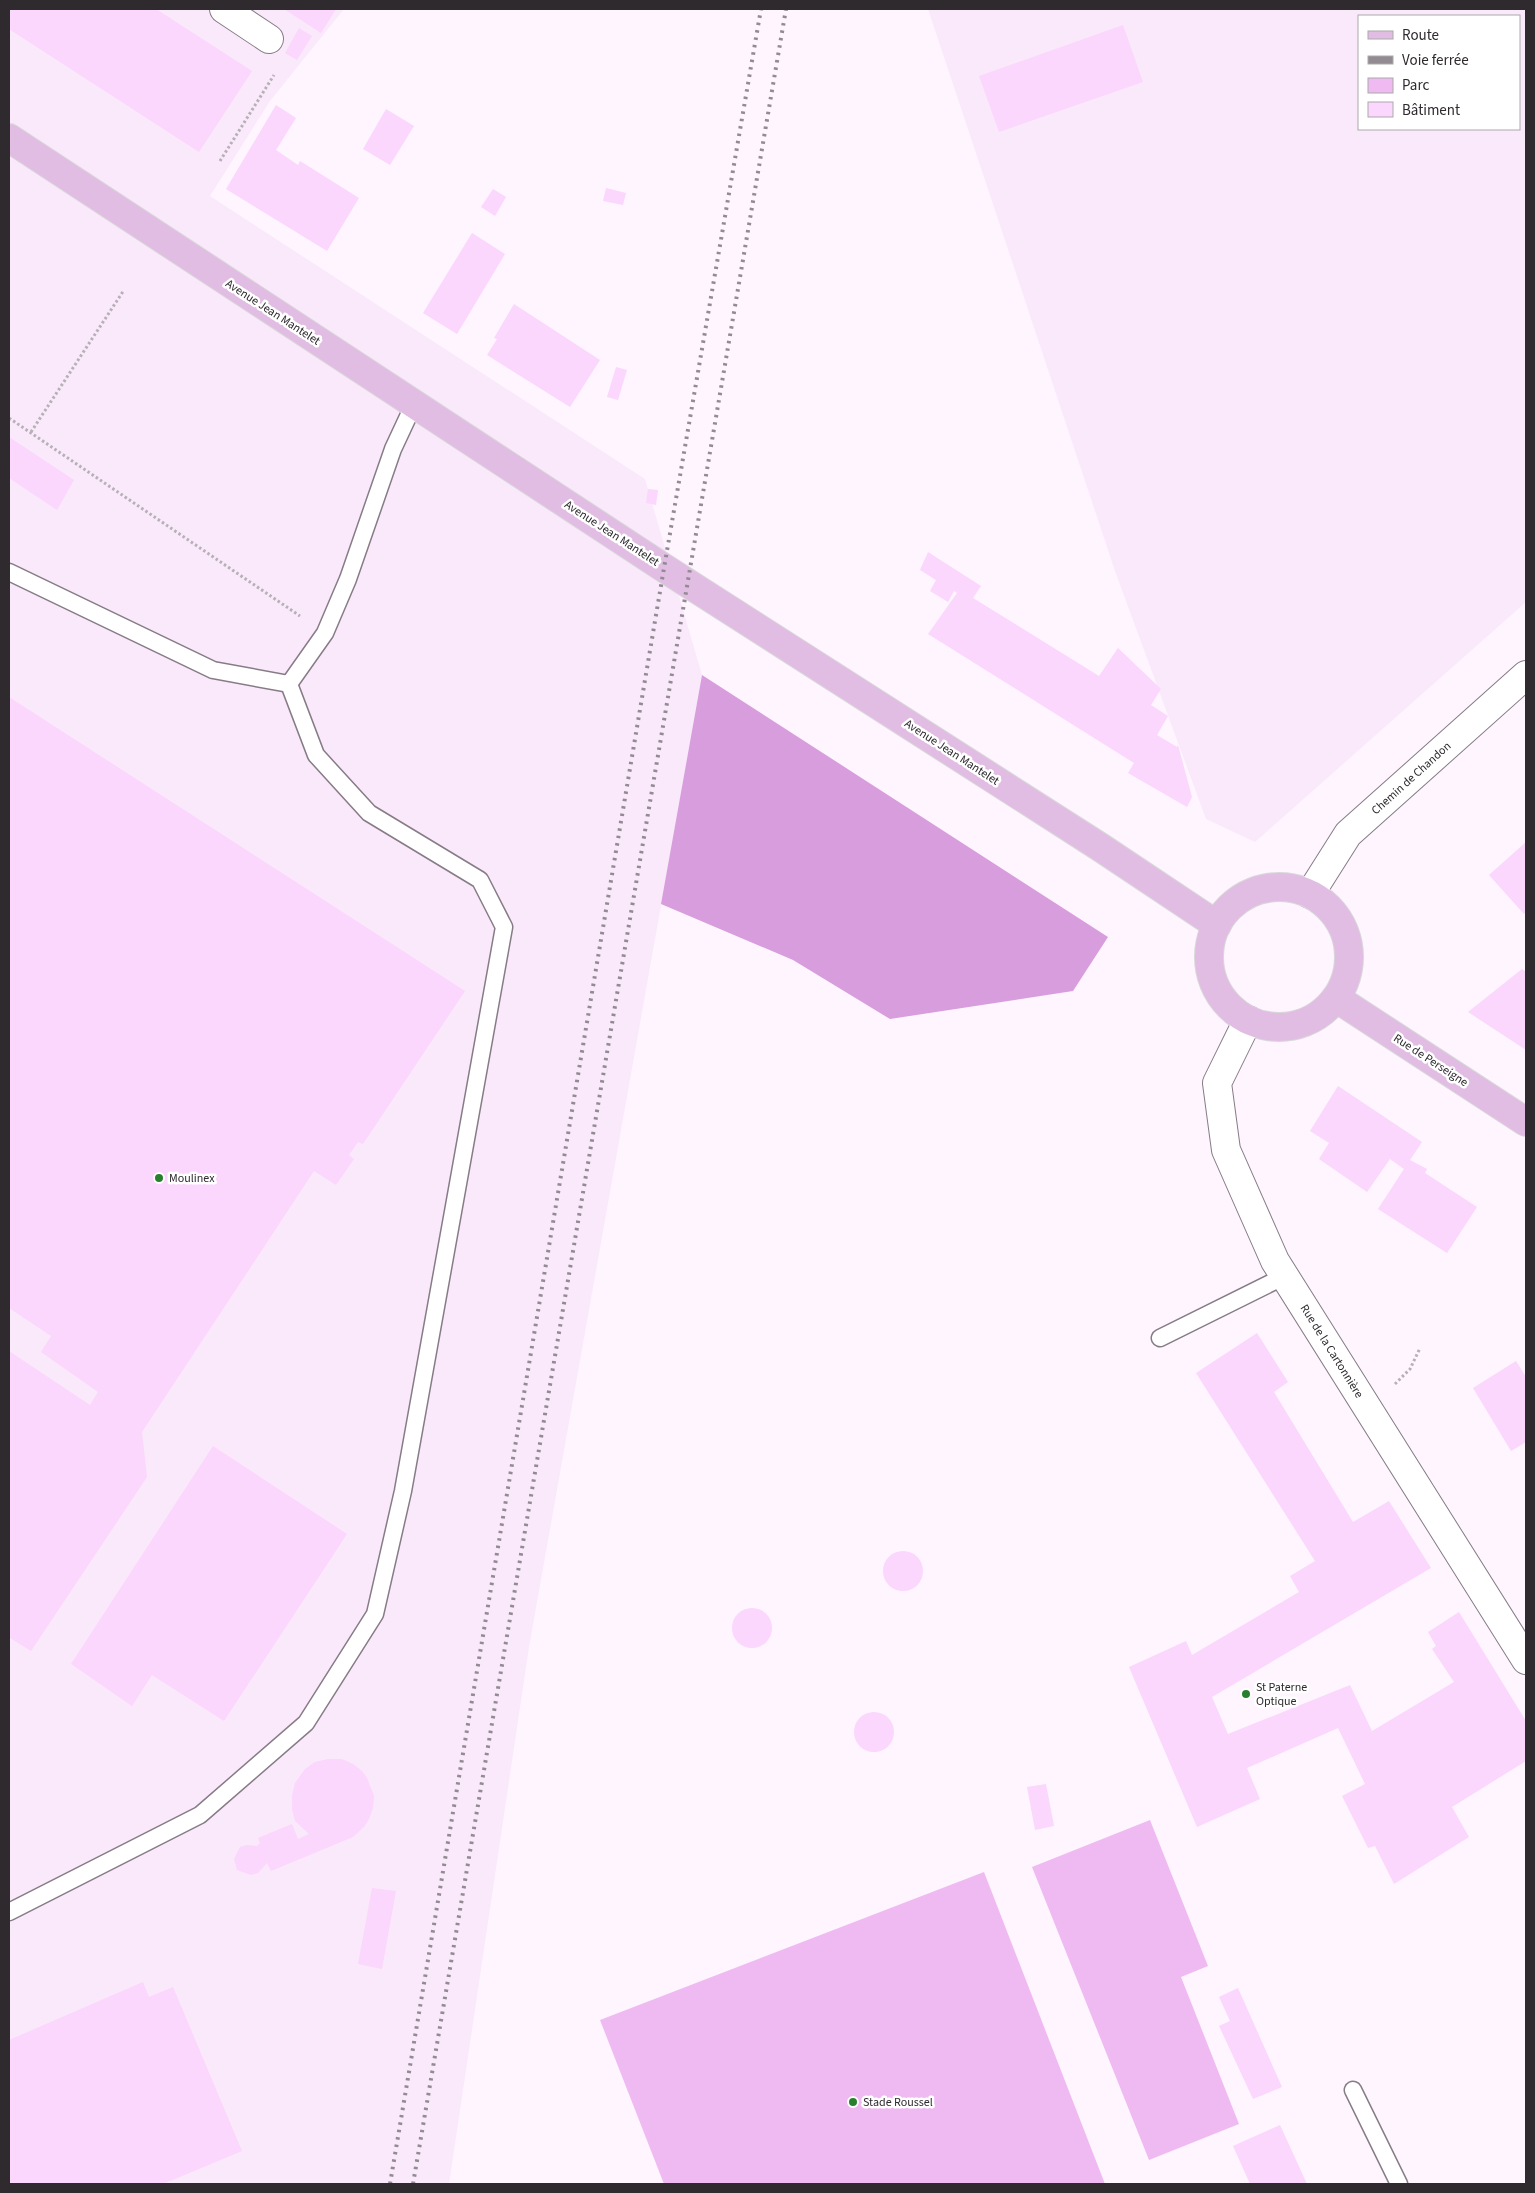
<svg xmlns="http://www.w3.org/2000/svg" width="1535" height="2193" viewBox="0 0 1535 2193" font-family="'Source Sans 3',sans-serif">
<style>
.built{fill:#fae9fa;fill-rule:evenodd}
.green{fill:#efbaf2}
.forest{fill:#d89ddc}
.building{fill:#fbd6fd}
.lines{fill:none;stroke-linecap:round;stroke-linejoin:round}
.service-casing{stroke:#867c86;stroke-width:19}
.minor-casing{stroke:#867c86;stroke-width:30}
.tertiary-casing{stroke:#867c86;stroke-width:30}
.primary-casing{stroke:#d9d9d9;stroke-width:30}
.path{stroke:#b7b0b7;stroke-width:3;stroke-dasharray:2.5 2.5;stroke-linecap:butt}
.service{stroke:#fff;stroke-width:16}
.minor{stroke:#fff;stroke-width:28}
.tertiary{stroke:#fff;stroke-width:28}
.primary{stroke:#e1bde3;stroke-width:28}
.rail{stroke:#928b92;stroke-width:4;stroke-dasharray:2.5 5;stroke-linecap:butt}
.poi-dot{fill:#28802e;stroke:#fff;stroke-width:2}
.labels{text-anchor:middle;stroke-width:5;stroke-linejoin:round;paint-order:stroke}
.street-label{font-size:12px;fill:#2e2a2e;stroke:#fff}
.poi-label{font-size:12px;fill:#2e2a2e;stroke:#fff;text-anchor:start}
</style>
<rect width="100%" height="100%" fill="#fef5ff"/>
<!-- built -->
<g class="built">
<polygon points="9,9 344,9 270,101 210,196 645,479 702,675 529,1647 449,2184 9,2184"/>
<path d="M 928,9 L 1526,9 L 1526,602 L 1255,842 L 1206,819 L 1115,571 ZM 1359,16 L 1519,16 L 1519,129 L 1359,129 Z"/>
</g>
<!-- green -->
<g class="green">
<polygon points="1150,1820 1208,1966 1181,1977 1239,2124 1149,2160 1032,1867"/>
<polygon points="984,1872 1105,2184 664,2184 600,2020"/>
</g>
<!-- forest -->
<polygon class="forest" points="702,675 1108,937 1073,991 890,1019 793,960 661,904"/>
<!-- building -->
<g class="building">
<polygon points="9,9 156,9 252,71 199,152 9,29"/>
<polygon points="284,9 336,9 321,33"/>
<polygon points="1123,25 1143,82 999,132 979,76"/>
<polygon points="299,28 312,36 297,60 285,53"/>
<polygon points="276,105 296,118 276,150 298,165 300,161 359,198 327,251 226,189"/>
<polygon points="386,109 414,126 390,165 363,149"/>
<polygon points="606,188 626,193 623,205 603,201"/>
<polygon points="493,189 506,197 495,216 481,207"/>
<polygon points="472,233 505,254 457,334 423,313"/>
<polygon points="514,304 600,360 570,407 487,355 497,339 494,338"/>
<polygon points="616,367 627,370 618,400 607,397"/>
<polygon points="9,437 74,480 57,510 9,478"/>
<polygon points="648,489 658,490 656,505 646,503"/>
<polygon points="928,552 981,586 973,598 1099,676 1118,648 1161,689 1151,705 1168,716 1157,735 1177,747 1178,745 1192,797 1187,807 1128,773 1134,763 928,634 957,593 954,591 948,602 930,591 936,580 920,570"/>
<polygon points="9,697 465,991 363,1144 358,1142 349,1155 354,1159 336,1185 314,1171 142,1432 147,1477 31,1651 10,1638 9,1640 9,1351 90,1405 98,1392 41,1352 51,1336 9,1308"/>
<polygon points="1526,842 1526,912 1524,914 1489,875"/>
<polygon points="1522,969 1526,972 1526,1050 1468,1012"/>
<polygon points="1338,1086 1422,1142 1410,1160 1427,1169 1425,1173 1477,1207 1447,1253 1378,1209 1404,1169 1390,1159 1367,1192 1319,1159 1329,1143 1310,1131"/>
<polygon points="1257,1333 1288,1382 1274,1392 1353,1522 1389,1501 1431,1568 1212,1697 1228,1734 1350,1685 1372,1731 1454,1682 1432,1649 1436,1646 1428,1632 1459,1612 1526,1721 1526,1761 1452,1807 1469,1837 1394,1884 1375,1846 1368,1848 1342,1796 1365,1784 1338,1728 1247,1768 1260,1799 1197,1827 1129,1667 1186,1641 1192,1655 1299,1592 1290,1576 1315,1561 1196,1373"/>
<polygon points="1516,1361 1526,1377 1526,1442 1511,1451 1473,1388"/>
<polygon points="213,1446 347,1534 224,1721 152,1675 132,1706 71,1664"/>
<circle cx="903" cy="1571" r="20"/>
<circle cx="752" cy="1628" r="20"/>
<circle cx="874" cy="1732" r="20"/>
<polygon points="328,1759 342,1759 353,1764 362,1771 367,1778 374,1796 373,1808 369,1819 364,1827 353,1837 271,1871 267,1863 258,1873 251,1875 237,1870 234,1859 240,1847 247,1845 257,1846 260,1843 258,1838 292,1824 298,1839 309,1834 295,1821 292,1809 292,1796 295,1783 305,1769 315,1762"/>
<polygon points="1046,1784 1054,1826 1035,1830 1027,1787"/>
<polygon points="372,1888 396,1891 382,1969 358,1964"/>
<polygon points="143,1982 149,1997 173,1987 242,2151 163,2184 9,2184 9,2040"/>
<polygon points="1238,1988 1282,2087 1253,2099 1219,2026 1230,2021 1219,1997"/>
<polygon points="1280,2125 1307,2184 1250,2184 1233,2146"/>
</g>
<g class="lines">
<!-- service casing -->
<g class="service-casing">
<g id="service">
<polyline points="9,572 213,670 289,684 325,633 348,579 393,449 414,404"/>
<polyline points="1160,1338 1285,1276"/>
<polyline points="9,1912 200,1815 306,1723 375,1614 403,1491 504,927 480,880 369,813 316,755 289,684"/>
<polyline points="1353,2090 1399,2184"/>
</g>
</g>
<!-- minor casing -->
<g class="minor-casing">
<g id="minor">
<polyline points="224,9 269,39"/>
<polyline points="1248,1020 1217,1083 1226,1150 1275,1261 1526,1660"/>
</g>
</g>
<!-- tertiary casing -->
<g class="tertiary-casing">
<polyline id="tertiary" points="1310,894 1348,834 1526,675"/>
</g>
<!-- primary casing -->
<g class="primary-casing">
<g id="primary">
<polyline points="9,138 664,568 1100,847 1217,925"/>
<circle cx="1279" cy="957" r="70"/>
<polyline points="1336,998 1526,1122"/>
</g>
</g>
<!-- path -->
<g class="path">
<polyline points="220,161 274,75"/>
<polyline points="9,418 300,616"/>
<polyline points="31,432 124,290"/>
<polyline points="1395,1384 1410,1369 1420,1348"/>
</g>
<!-- service -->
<use href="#service" class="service"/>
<!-- minor -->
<use href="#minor" class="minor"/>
<!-- tertiary -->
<use href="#tertiary" class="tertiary"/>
<!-- primary -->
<use href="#primary" class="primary"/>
<!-- rail -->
<g class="rail">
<polyline points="390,2184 664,568 761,9"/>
<polyline points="413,2184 786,9"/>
</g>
</g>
<!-- markers -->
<g class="poi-dot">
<circle cx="159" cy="1178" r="5"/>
<circle cx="1246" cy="1694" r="5"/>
<circle cx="853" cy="2102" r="5"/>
</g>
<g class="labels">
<!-- street labels -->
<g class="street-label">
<text transform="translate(273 312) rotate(33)" y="4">Avenue Jean Mantelet</text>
<text transform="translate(612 533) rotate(33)" y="4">Avenue Jean Mantelet</text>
<text transform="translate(952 752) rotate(33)" y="4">Avenue Jean Mantelet</text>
<text transform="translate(1411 778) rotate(-42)" y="4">Chemin de Chandon</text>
<text transform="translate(1431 1060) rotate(33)" y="4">Rue de Perseigne</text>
<text transform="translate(1332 1351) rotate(58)" y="4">Rue de la Cartonnière</text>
</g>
<!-- poi labels -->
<g class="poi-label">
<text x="169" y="1182">Moulinex</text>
<text x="1256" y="1691">St Paterne<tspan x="1256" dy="14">Optique</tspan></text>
<text x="863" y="2106">Stade Roussel</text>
</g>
</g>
<!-- border -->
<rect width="1535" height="2193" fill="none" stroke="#2e2a2e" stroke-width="20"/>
<!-- legend -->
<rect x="1358" y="15" width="162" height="115" fill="#ffffff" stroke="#abaaab"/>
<rect x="1368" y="31" width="25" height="8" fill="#e1bde3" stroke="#abaaab"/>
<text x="1402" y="40" font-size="15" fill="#2e2a2e">Route</text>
<rect x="1368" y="56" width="25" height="8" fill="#928b92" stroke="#abaaab"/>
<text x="1402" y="65" font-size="15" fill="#2e2a2e">Voie ferrée</text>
<rect x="1368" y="78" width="25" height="15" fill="#efbaf2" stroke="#abaaab"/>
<text x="1402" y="90" font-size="15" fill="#2e2a2e">Parc</text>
<rect x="1368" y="102" width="25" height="15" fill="#fbd6fd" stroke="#abaaab"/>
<text x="1402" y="115" font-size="15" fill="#2e2a2e">Bâtiment</text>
</svg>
